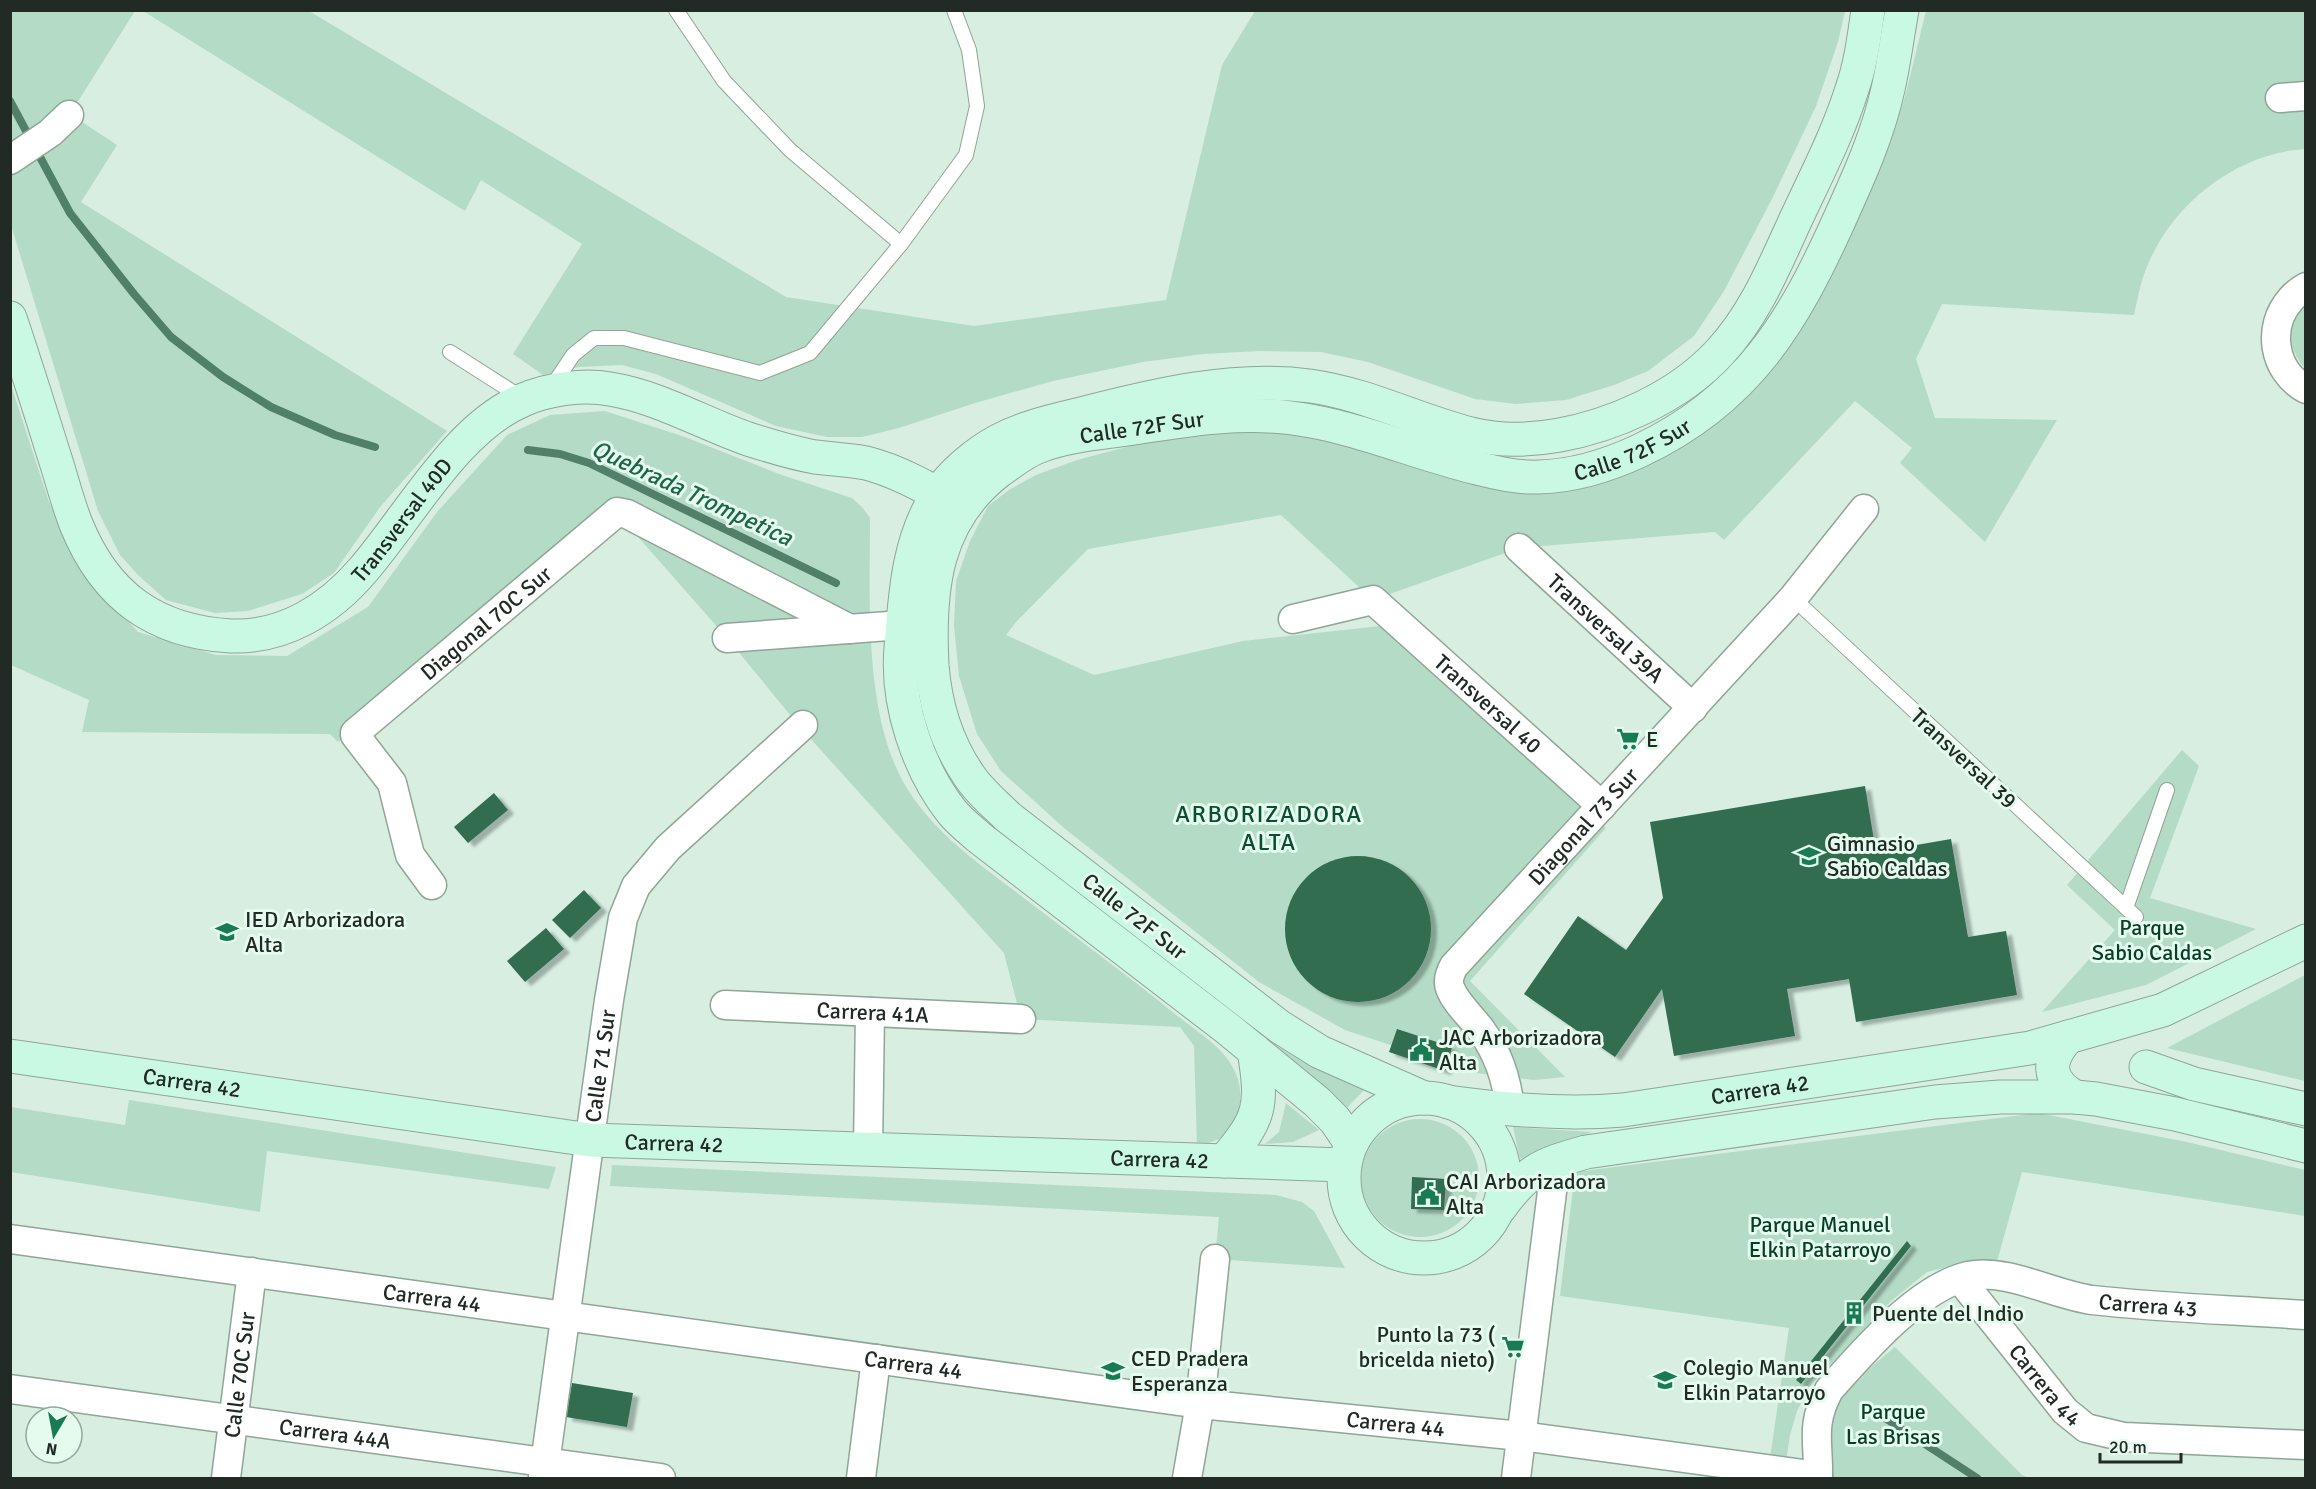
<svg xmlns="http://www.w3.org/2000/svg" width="2316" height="1489" viewBox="0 0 2316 1489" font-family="Signika,sans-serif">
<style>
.green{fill:#b4dbc5}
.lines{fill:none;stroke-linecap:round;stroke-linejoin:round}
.stream{stroke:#517f67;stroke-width:8}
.building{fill:#306d50;filter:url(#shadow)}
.lane-casing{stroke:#8fa598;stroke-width:16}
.street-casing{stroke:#8fa598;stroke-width:31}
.secondary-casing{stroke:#8fa598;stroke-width:35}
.lane{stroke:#fff;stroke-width:14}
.street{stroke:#fff;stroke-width:28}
.secondary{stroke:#c9f8e3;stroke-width:33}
.labels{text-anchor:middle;stroke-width:6;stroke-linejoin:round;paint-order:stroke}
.street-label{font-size:22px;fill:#212a25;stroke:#e4fbee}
.poi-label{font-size:22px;fill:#212a25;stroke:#e4fbee;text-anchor:start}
.park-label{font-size:22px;fill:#083d27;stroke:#e4fbee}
.water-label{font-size:24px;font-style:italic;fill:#1e6646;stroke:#e4fbee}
.neighbourhood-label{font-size:24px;letter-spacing:1.5px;fill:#0a4e33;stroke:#e4fbee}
</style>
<defs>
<filter id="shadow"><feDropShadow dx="6" dy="4" stdDeviation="1.5" flood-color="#0004"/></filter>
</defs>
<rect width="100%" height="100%" fill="#d7eee1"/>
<!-- green -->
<g class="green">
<polygon points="10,11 135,11 70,114 117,145 81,202 447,431 380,507 334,573 302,594 248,611 215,613 166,600 139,576 120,555 98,511 11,225"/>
<polygon points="143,11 309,11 786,297 974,326 1166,300 1222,65 1255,11 1845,11 1838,42 1816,106 1774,195 1724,291 1694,336 1648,371 1614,385 1566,400 1516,404 1475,399 1368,362 1321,352 1260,351 1203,354 1143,362 1053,381 975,403 899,428 862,437 827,437 776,426 656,374 622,365 579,367 543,375 513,354 582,244 481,180 465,211"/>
<path d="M 1926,11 L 2305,11 L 2305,149 C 2239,153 2175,201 2149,262 C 2141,279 2138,297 2134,315 L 1942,304 L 1916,359 L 1935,418 L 2057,420 L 1985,542 L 1900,463 L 1912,448 L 1855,401 L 1724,540 L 1715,532 L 1519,548 L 1373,600 L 1281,515 L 1088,549 L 1016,622 L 1006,635 L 1094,675 L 1243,641 L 1381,626 L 1606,828 L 1470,981 L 1565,1077 L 1534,1080 L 1476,1073 L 1345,1030 L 1259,982 L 1064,828 L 1001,771 L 977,734 L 959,676 L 954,626 L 956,581 L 970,541 L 988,506 L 1009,490 L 1036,475 L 1077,460 L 1149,441 L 1219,428 L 1317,435 L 1472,476 L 1647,449 L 1796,325 L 1890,144 L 1906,93 Z"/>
<path d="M 2305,305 L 2305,368 C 2288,351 2285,321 2305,305 Z"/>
<path d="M 10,382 L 49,502 L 82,568 L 138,632 L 216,655 L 287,656 L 368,607 L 437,512 L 507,435 L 550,415 L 605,411 L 685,437 L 782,475 L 852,498 L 862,507 L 870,518 C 870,600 863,719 908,790 C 936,834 979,864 1020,895 C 1072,935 1125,973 1175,1014 C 1196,1031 1226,1048 1236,1074 C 1245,1096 1240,1125 1219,1139 C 1213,1142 1204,1144 1197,1146 L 1194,1046 L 1180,1027 L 1021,1019 L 1004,953 L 800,727 L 727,638 L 617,513 L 353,732 L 338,742 L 330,734 L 82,732 L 89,700 L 11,665 Z"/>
<polygon points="2182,750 2199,766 2150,898 2256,929 2146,985 2042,1012 2115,930 2067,885"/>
<polygon points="2305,975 2305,1081 2167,1048"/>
<polygon points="1254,1032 1305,1063 1365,1089 1347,1108"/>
<polygon points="129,1100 556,1167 549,1189 267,1151 260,1212 11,1172 11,1107 125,1125"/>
<polygon points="1286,1103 1319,1130 1293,1142 1265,1144 1279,1132"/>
<polygon points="2038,1113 2187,1142 2305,1170 2305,1216 2022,1172 1996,1265 1959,1264 1927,1272 1891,1301 1810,1386 1797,1411 1790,1435 1785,1468 1769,1465 1789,1328 1560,1296 1575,1172"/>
<circle cx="1420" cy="1178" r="59"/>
<polygon points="1513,1127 1592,1132 1520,1159"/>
<polygon points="612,1165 1276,1195 1302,1202 1314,1211 1345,1268 1215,1259 1219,1217 610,1186"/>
<path d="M 1895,1347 L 2022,1475 L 2029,1478 L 1828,1478 C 1825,1457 1826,1426 1835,1405 C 1843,1388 1880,1360 1895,1347 Z"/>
</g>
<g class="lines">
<!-- stream -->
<g class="stream">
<polyline points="10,101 70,213 134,294 171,337 223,377 271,407 335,435 375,447"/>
<polyline points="528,450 560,454 589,463 836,583"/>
<polyline points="1885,1418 1977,1478"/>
</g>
</g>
<!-- building -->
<g class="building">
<polygon points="1865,786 1876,852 1951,839 1968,937 2006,931 2017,995 1856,1022 1849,979 1787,989 1795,1036 1674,1056 1662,989 1615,1057 1524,994 1578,916 1626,950 1663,898 1650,822"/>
<polygon points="494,793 508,810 468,843 454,827"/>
<circle cx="1358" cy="929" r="73"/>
<polygon points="584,890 601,908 570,938 552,920"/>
<polygon points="546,928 564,949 525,982 507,961"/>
<polygon points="1397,1029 1452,1047 1445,1071 1389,1052"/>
<polygon points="1412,1177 1446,1179 1444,1210 1411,1209"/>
<polygon points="1907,1241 1911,1246 1801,1384 1796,1380"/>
<polygon points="572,1383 633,1393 627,1427 566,1417"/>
</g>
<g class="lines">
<!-- lane casing -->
<g class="lane-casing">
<g id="lane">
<polyline points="676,10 724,81 790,150 901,244"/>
<polyline points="450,352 522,398"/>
<polyline points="551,388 573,355 594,338 624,338 760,373 810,353 901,244 966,155 977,106 969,50 954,10"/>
<polyline points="1793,598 2136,917"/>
<polyline points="2126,908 2167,790"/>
</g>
</g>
<!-- street casing -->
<g class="street-casing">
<g id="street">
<polyline points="2280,98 2306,96"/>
<polyline points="10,160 50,133 69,115"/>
<path d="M 2306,287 C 2301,290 2295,294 2291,299 C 2266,327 2273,371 2306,389"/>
<path id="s1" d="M 1519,548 L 1693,708"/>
<path id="s2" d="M 1293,619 L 1373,600 L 1602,806"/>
<polyline points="727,638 902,625"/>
<path id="s3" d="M 432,885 L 410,855 L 392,783 L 355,735 L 355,733 L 617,512 L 627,514 L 850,629"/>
<path id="s4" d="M 725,1005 L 1021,1019"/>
<path id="s5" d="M 1510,1109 C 1507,1080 1499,1054 1481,1030 C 1472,1017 1456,1004 1450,988 C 1447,980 1450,973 1454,966 L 1793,598 L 1864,509"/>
<polyline points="868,1149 870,1012"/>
<path id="s6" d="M 10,1239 L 1200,1404 L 1521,1436 L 1818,1476"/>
<path id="s7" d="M 1960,1279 L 2065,1411 L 2086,1428 L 2124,1437 L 2306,1445"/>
<path id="s8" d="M 10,1389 L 661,1478"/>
<path id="s9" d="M 226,1478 L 252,1272"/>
<path id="s10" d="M 543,1478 L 609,1000 L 623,918 L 636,886 L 668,848 L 803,725"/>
<polyline points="861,1478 876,1359"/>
<polyline points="1187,1478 1200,1404 1215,1259"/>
<polyline points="1516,1478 1556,1160"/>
<path id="s11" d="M 1818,1478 C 1819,1441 1810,1426 1829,1390 C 1863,1352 1917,1288 1968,1276 C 2007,1268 2054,1295 2092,1300 C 2163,1308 2235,1310 2306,1315"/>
</g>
</g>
<!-- secondary casing -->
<g class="secondary-casing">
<g id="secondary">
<path id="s12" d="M 10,318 C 25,363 39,407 53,452 C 61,476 67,501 76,524 C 105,596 155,632 231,636 C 284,638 330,609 363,570 C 409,517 457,427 523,400 C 548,389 583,384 610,389 C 659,397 702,423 748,439 C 770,446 792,453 815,457 C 832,459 849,460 866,463 C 898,471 930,489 958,506"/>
<path d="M 2068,1037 C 2047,1060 2046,1080 2075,1097"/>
<path id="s13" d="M 10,1056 L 590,1140 L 1344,1165"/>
<polyline points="2146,1067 2194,1084 2306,1109"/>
<circle cx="1424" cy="1178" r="80"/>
<path id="s14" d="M 1424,1098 L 1320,1052 L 1280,1027 L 1008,817 C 995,804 980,792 970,777 C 947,744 935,704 932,665 C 928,589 935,520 999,471 C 1012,462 1025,451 1040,446 C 1069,435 1103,433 1134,428 C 1186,420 1239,411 1292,418 C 1355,426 1415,453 1477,468 C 1497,473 1518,478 1539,477 C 1573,476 1609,465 1639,451 C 1748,400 1794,321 1841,216 C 1860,174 1878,134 1888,89 C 1894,63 1897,37 1902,10"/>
<path id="s15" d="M 1448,1102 C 1505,1110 1565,1115 1623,1110 L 2030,1048 L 2163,1010 L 2306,941"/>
<path d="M 1350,1142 L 1335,1120 L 1317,1102 L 1228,1029 L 981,839 C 972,831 960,822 952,812 C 918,769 896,703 901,648 C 905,595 908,539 938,494 C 952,473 976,453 998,441 C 1024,427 1053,421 1081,414 C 1155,395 1234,376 1310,386 C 1367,394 1416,420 1471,434 C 1526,448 1592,432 1642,408 C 1671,394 1698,376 1720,352 C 1755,314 1774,267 1795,221 C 1815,178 1838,134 1852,89 C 1861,64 1864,37 1868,10"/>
<path d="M 1224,1161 C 1261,1118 1263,1106 1254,1050"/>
<path d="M 1499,1209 C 1527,1170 1540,1165 1586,1152 L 1935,1102 L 2000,1097 L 2075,1097 L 2096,1099 L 2175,1114 L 2306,1146"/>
</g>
</g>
<!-- lane -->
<use href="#lane" class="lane"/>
<!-- street -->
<use href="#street" class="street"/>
<!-- secondary -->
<use href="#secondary" class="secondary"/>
</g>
<!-- icons -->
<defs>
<g id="supermarket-bare" transform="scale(1.8)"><path d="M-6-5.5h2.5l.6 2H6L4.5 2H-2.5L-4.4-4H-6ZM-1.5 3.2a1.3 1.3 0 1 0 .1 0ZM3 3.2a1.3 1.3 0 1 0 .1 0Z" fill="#197b52" stroke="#e4fbee" stroke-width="2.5" paint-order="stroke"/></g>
<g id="school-bare" transform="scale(1.8)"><path d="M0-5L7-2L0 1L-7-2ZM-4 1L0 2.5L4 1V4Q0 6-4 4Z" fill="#197b52" stroke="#e4fbee" stroke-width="2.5" paint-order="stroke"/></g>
<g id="university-bare" transform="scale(1.8)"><path d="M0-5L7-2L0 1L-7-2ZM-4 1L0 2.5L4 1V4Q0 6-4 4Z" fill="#197b52" stroke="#e4fbee" stroke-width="2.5" paint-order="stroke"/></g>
<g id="civic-bare" transform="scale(1.8)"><path d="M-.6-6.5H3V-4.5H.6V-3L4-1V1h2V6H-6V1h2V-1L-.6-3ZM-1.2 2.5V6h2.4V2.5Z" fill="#197b52" stroke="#e4fbee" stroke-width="2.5" paint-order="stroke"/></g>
<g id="building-bare" transform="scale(1.8)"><path d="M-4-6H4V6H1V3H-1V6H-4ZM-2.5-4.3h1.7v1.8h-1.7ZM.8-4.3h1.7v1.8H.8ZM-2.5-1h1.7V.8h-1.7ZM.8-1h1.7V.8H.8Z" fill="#197b52" stroke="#e4fbee" stroke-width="2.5" paint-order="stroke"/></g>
</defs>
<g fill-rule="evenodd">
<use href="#supermarket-bare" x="1628" y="739"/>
<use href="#school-bare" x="1809" y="856"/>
<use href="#university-bare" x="227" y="932"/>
<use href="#civic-bare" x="1421" y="1050"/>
<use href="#civic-bare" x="1428" y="1194"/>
<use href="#building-bare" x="1854" y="1313"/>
<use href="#supermarket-bare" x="1513" y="1347"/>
<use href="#school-bare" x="1113" y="1371"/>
<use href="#school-bare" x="1665" y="1380"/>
</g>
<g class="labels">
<!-- street labels -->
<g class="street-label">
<text dy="8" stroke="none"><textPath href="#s14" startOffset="1046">Calle 72F Sur</textPath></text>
<text dy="8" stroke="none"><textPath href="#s14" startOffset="1550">Calle 72F Sur</textPath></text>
<text dy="8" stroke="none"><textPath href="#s12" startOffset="636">Transversal 40D</textPath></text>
<text dy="8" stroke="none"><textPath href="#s3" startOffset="345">Diagonal 70C Sur</textPath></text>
<text dy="8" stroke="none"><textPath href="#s1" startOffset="118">Transversal 39A</textPath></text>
<text dy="8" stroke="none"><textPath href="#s2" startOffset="237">Transversal 40</textPath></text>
<text transform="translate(1964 758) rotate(43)" y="8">Transversal 39</text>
<text dy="8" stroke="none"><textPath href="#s5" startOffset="351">Diagonal 73 Sur</textPath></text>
<text transform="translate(1135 916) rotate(38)" y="8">Calle 72F Sur</text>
<text dy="8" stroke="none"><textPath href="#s4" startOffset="148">Carrera 41A</textPath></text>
<text dy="8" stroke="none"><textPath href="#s10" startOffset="416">Calle 71 Sur</textPath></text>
<text dy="8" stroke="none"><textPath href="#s13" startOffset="184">Carrera 42</textPath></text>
<text dy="8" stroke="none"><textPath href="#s15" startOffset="314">Carrera 42</textPath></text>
<text dy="8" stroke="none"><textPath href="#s13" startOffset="670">Carrera 42</textPath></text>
<text dy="8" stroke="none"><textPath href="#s13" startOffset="1156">Carrera 42</textPath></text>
<text dy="8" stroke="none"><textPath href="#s6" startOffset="426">Carrera 44</textPath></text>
<text dy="8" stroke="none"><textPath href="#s11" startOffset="456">Carrera 43</textPath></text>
<text dy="8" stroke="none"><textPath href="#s6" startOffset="912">Carrera 44</textPath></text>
<text dy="8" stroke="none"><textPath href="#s9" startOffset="104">Calle 70C Sur</textPath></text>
<text dy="8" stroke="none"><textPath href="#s7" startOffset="136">Carrera 44</textPath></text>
<text dy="8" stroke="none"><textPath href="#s6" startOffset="1398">Carrera 44</textPath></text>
<text dy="8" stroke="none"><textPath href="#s8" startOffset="328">Carrera 44A</textPath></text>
</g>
<!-- poi labels -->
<g class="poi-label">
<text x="1646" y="747">E</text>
<text x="1827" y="851">Gimnasio<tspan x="1827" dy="25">Sabio Caldas</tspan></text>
<text x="245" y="927">IED Arborizadora<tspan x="245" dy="25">Alta</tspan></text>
<text x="1439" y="1045">JAC Arborizadora<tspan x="1439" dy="25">Alta</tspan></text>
<text x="1446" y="1189">CAI Arborizadora<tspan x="1446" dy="25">Alta</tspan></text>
<text x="1872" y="1321">Puente del Indio</text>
<text x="1495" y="1342" text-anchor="end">Punto la 73 (<tspan x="1495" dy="25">bricelda nieto)</tspan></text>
<text x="1131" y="1366">CED Pradera<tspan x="1131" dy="25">Esperanza</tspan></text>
<text x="1683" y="1375">Colegio Manuel<tspan x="1683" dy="25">Elkin Patarroyo</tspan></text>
</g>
<!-- park labels -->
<g class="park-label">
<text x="2152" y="935">Parque<tspan x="2152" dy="25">Sabio Caldas</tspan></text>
<text x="1820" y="1232">Parque Manuel<tspan x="1820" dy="25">Elkin Patarroyo</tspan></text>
<text x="1893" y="1419">Parque<tspan x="1893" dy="25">Las Brisas</tspan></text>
</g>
<!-- water labels -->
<g class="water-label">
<text transform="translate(692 493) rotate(25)" y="8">Quebrada Trompetica</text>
</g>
<!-- neighbourhood labels -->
<g class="neighbourhood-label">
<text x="1269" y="822">ARBORIZADORA<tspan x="1269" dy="28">ALTA</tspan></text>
</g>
</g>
<!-- border -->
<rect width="2316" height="1489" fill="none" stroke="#212a25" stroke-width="24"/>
<!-- north arrow -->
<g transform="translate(54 1435) rotate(190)"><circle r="28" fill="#e4fbee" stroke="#96a79e" stroke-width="1.5"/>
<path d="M0-4.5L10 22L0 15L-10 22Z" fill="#197b52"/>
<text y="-9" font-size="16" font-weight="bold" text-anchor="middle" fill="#212a25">N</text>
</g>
<!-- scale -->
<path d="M2100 1453v9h81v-9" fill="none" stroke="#212a25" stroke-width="3"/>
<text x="2109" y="1453" font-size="18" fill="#212a25" stroke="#e4fbee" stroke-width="4.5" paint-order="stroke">20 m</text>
</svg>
